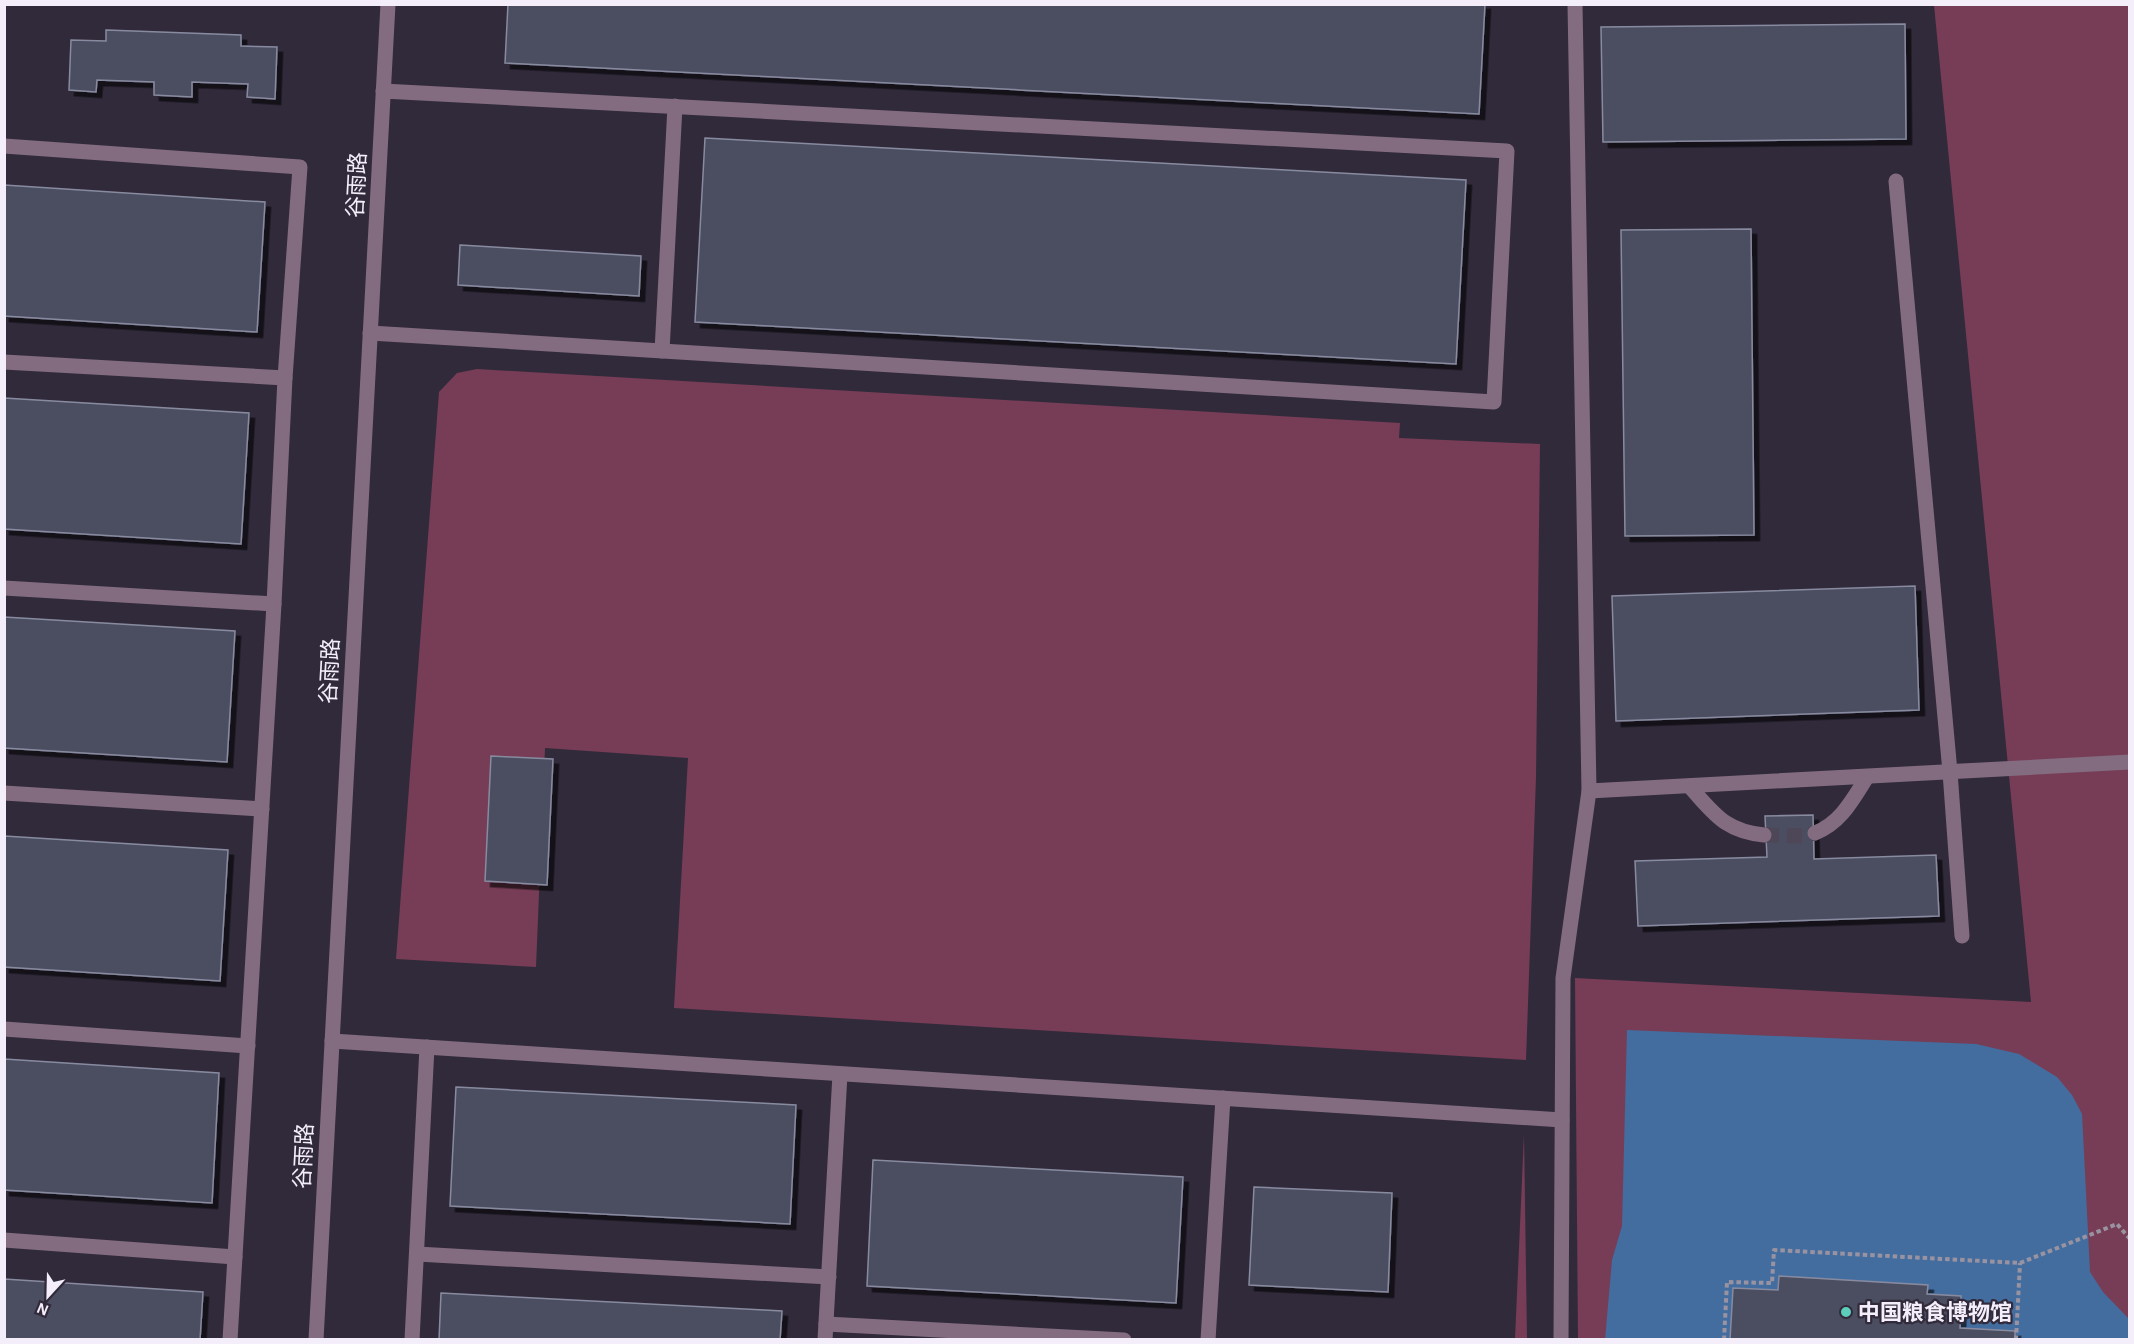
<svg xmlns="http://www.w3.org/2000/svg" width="2134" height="1344" viewBox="0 0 2134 1344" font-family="'Alegreya Sans','Noto Sans SC',sans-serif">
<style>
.green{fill:#773d56}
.water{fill:#446d9f}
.building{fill:#4b4d61;stroke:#888ba0;stroke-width:1.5;filter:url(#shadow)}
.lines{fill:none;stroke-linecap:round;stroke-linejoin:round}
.minor-tunnel{stroke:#4e4758;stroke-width:15;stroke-dasharray:15 8;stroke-linecap:butt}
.path{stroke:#9993a1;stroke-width:4;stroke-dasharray:4.5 3;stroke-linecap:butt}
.minor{stroke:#836c80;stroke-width:15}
.poi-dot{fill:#5ccebb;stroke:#312a3b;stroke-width:2}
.labels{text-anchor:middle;stroke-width:4.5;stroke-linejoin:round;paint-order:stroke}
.street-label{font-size:22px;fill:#f3eefa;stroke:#312a3b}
.poi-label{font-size:22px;font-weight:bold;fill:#f3eefa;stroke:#312a3b;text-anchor:start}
</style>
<defs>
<filter id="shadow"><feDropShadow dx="5.5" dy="5.5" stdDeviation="0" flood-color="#0009"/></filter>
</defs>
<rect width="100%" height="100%" fill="#312a3b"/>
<!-- green -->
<g class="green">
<polygon points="1934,5 2129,5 2129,1339 1578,1339 1575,978 2031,1002"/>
<polygon points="477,369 1400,423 1399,438 1540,444 1536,777 1526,1060 674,1008 688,758 545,748 536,967 396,959 439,392 457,373"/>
<polygon points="1524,1134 1527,1339 1515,1340 1515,1339"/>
</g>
<!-- water -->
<polygon class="water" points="1627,1030 1976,1044 2019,1054 2057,1077 2072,1095 2082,1114 2090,1272 2103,1292 2129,1319 2129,1339 1605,1340 1612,1260 1622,1226"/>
<!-- building -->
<g class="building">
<polygon points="508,4 1485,4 1479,114 505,63"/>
<polygon points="1905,24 1906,139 1603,142 1601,27"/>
<polygon points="106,30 241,35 241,46 277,47 275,99 247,97 248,84 192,82 192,97 154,95 154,82 97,80 96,92 69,90 71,40 106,41"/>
<polygon points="705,138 1466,180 1456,364 695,322"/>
<polygon points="4,185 265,202 257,332 4,316"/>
<polygon points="1751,229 1754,535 1625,536 1621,230"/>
<polygon points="460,245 641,256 639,296 458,285"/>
<polygon points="4,398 249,413 241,544 4,529"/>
<polygon points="1915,586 1919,710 1616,721 1612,596"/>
<polygon points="4,617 235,631 227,762 4,748"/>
<polygon points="491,756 553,759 547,885 485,881"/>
<polygon points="1813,815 1814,859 1936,855 1939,916 1638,926 1635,861 1767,857 1765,816"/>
<polygon points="4,836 228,850 220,981 4,967"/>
<polygon points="4,1059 219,1073 212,1203 4,1190"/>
<polygon points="456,1087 796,1105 790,1224 450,1206"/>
<polygon points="873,1160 1183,1177 1176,1303 867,1286"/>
<polygon points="1254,1187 1392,1193 1388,1292 1249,1285"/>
<polygon points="1779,1276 1928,1285 1927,1294 1961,1296 1960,1328 2015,1331 2015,1340 1730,1340 1733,1288 1778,1290"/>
<polygon points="4,1279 203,1292 200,1340 4,1340"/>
<polygon points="441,1293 782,1311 780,1340 439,1340"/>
</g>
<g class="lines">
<!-- minor-tunnel -->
<polyline class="minor-tunnel" points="1764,835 1803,836 1815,833"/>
<!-- path -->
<g class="path">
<polyline points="1724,1340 1727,1282 1772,1283 1774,1250 2020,1263 2117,1224 2130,1239"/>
<polyline points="2016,1340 2020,1263"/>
</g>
<!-- minor -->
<g class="minor">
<polyline points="4,146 300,167 285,378 274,604 230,1340"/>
<polyline points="1896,181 1950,772 1962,936"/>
<polyline points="370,333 1494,402 1507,151 383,91"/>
<polyline points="662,351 675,106"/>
<polyline points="4,362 285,378"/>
<polyline points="4,588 274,604"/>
<path d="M 1689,786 C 1714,813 1724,831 1764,835"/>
<polyline points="1589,791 2130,762"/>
<polyline points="4,793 262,809"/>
<path d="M 1815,833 C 1841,823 1853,799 1867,777"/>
<polyline points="4,1029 248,1046"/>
<polyline points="332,1041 1562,1120"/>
<polyline points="4,1240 235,1257"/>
<polyline points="417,1254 829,1277"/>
<polyline points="826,1324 1124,1340"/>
<polyline points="316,1340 388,4"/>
<polyline points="412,1340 427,1047"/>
<polyline points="825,1340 840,1074"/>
<polyline points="1208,1340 1223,1098"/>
<polyline points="1561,1340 1563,978 1589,791 1575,4"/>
</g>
</g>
<!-- markers -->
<circle class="poi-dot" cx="1846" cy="1312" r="6"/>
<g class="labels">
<!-- street labels -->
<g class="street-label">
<text transform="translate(356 185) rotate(-87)" y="8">谷雨路</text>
<text transform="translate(329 671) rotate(-87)" y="8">谷雨路</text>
<text transform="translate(303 1156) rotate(-87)" y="8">谷雨路</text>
</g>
<!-- poi labels -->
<g class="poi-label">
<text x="1858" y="1320">中国粮食博物馆</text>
</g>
</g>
<!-- border -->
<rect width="2134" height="1344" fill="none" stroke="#f3eefa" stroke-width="12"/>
<!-- north arrow -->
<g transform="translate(48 1296) rotate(202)" stroke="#312a3b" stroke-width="4.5" paint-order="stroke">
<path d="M0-4.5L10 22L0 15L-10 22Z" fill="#f3eefa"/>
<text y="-9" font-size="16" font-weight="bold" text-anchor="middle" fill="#f3eefa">N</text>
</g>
</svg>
